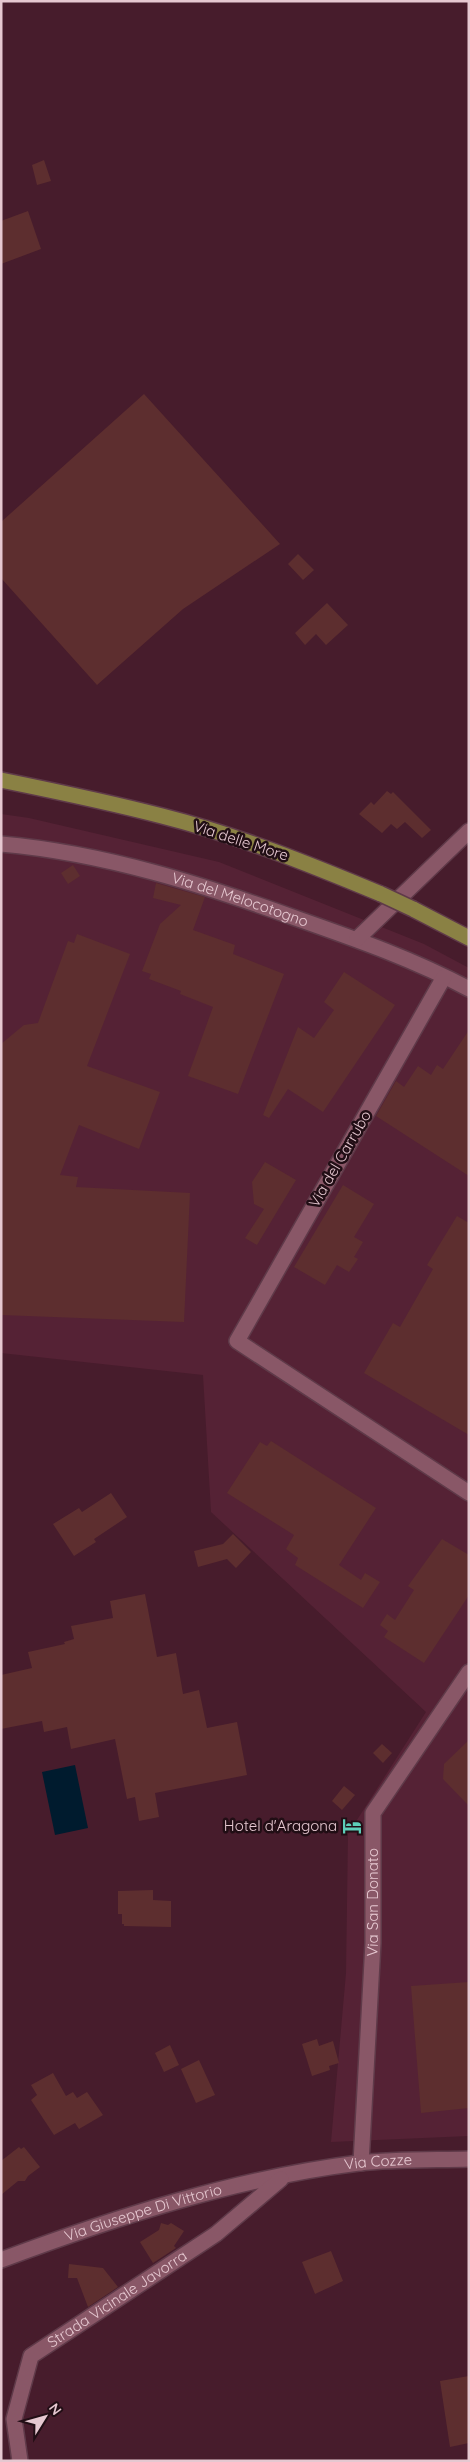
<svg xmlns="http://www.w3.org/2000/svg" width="470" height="2462" viewBox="0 0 470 2462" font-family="Quicksand,sans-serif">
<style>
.built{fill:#552235}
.water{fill:#001b2e}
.building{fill:#5d2e2f}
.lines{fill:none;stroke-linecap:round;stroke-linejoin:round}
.minor-casing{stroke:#5f3a49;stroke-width:18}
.major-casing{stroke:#5f3a49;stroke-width:18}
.minor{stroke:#895767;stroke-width:15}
.major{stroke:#8a8144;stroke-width:15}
.major-bridge-casing{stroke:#5f3a49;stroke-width:18;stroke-linecap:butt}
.major-bridge{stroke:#8a8144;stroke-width:15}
.labels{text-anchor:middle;stroke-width:5;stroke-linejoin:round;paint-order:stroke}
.street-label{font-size:15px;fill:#e6c8d1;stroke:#210e15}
.poi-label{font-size:15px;fill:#e6c8d1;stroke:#210e15;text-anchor:end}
</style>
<rect width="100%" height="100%" fill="#471c2c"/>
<!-- built -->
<polygon class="built" points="1,814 29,818 219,862 424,944 469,968 469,2136 331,2142 346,1973 348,1834 426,1712 211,1512 203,1375 1,1353"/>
<!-- water -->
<polygon class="water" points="75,1765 88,1828 55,1835 42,1772"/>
<!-- building -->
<g class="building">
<polygon points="44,160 51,181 37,185 32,165"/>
<polygon points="28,211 41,249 1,264 1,221"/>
<polygon points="144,394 280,544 183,609 97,685 1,578 1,522"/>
<polygon points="298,554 314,570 303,580 288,564"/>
<polygon points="327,603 348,625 326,645 316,634 305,645 295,633"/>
<polygon points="387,791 391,794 393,792 431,830 422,838 405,822 397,829 391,824 382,833 359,814 371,802 374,805"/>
<polygon points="73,865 80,876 68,884 61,873"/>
<polygon points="156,883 205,897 193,930 235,945 233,954 284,974 238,1094 188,1076 213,1007 180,994 181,991 149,979 151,974 142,971 160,924 181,905 153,898"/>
<polygon points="77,934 130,954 87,1066 160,1092 139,1149 79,1125 60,1175 78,1177 76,1187 190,1193 184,1322 1,1315 1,1044 24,1025 38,1023 68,941 74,943"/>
<polygon points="344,972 395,1005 323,1112 288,1089 269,1118 263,1115 298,1027 314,1038 334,1010 324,1002"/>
<polygon points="469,1030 469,1176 376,1116 396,1081 404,1087 418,1066 431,1075 437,1065 443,1069"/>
<polygon points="265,1162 296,1180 257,1245 245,1238 264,1209 254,1204 252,1182"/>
<polygon points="343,1185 374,1204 354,1237 363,1242 354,1257 358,1259 349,1272 337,1265 325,1285 294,1267"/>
<polygon points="457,1216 469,1223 469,1435 364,1373 393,1323 400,1327 433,1269 427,1265"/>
<polygon points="271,1441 376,1508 339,1565 361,1580 365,1573 380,1582 363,1608 295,1565 298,1558 286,1549 294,1535 227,1493 260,1442 267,1446"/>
<polygon points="111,1493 127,1517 94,1539 96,1542 74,1556 53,1524 79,1508 82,1512"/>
<polygon points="233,1534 251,1552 236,1568 227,1559 198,1567 194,1551 223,1544"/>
<polygon points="442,1539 469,1555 469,1595 424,1663 384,1637 388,1631 380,1625 387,1614 395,1620 414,1590 408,1586"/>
<polygon points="145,1594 157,1657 176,1653 183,1694 199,1690 207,1728 237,1722 247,1775 155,1793 159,1817 139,1821 135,1797 127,1799 115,1739 71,1749 67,1727 44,1732 42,1721 1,1729 1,1675 32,1668 28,1652 65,1644 64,1642 74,1639 71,1626 113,1618 110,1601"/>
<polygon points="469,1740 469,1806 443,1779 444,1764"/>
<polygon points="382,1744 392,1753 383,1763 373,1753"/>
<polygon points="344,1786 355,1795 342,1810 332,1801"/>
<polygon points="153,1890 153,1900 171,1901 171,1927 124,1926 124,1924 122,1924 122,1914 118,1914 118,1891"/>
<polygon points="469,1982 469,2108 421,2113 411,1986"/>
<polygon points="317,2039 319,2046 333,2041 339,2063 329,2066 330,2070 312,2076 302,2044"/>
<polygon points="170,2045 179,2065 164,2072 155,2053"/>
<polygon points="199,2060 215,2095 196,2103 181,2069"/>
<polygon points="53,2073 66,2096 73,2092 77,2098 87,2092 103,2115 79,2129 75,2123 54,2135 31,2100 37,2095 31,2085"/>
<polygon points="19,2147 21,2149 24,2147 40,2167 28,2176 25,2181 18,2181 1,2195 1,2161"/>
<polygon points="161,2223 168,2225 171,2223 184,2231 174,2246 176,2248 153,2263 140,2242 159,2230"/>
<polygon points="331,2251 343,2281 315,2294 302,2262"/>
<polygon points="69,2264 103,2268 118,2287 88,2307 77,2278 68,2278"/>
<polygon points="469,2376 469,2443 450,2447 440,2381"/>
</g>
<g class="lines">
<!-- minor casing -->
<g class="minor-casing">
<g id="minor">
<path id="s1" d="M 1,844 C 105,853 204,885 301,920 C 358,940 415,960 469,989"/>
<polyline points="357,939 469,831"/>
<polyline points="444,977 237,1341 469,1493"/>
<path id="s2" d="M 361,2163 L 373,1943 L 373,1813 L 469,1672"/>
<path id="s3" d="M 1,2260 C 116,2217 237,2178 359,2163 C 395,2159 433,2160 469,2159"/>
<path id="s4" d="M 20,2461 L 14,2419 L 31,2356 L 216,2234 L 281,2179"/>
</g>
</g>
<!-- major casing -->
<g class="major-casing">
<g id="major">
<path d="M 1,780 C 55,791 109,802 162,816 C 237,835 309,864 381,894"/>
<polyline points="413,909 469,938"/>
</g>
</g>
<!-- minor -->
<use href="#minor" class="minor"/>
<!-- major -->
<use href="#major" class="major"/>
<!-- major-bridge casing -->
<g class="major-bridge-casing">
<polyline id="major-bridge" points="381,894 413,909"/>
</g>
<!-- major-bridge -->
<use href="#major-bridge" class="major-bridge"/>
</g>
<!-- icons -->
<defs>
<g id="hotel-bare" transform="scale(1.5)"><path d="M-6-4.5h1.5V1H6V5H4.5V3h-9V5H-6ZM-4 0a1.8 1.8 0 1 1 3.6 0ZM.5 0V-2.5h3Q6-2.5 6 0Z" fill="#5dceb8" stroke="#210e15" stroke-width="2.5" paint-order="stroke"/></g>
</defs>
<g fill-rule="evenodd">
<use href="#hotel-bare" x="352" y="1826"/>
</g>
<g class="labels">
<!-- street labels -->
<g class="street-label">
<text transform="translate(241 841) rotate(18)" y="5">Via delle More</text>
<text dy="5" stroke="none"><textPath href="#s1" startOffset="246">Via del Melocotogno</textPath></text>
<text transform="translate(340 1159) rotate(-60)" y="5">Via del Carrubo</text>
<text dy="5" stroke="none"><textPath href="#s2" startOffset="261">Via San Donato</textPath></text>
<text dy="5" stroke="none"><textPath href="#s3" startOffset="391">Via Cozze</textPath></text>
<text dy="5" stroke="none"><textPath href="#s3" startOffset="150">Via Giuseppe Di Vittorio</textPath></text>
<text dy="5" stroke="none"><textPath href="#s4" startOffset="211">Strada Vicinale Javorra</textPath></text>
</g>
<!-- poi labels -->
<g class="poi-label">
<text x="337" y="1831">Hotel d'Aragona</text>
</g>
</g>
<!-- border -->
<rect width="470" height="2462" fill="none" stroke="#e6c8d1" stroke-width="5"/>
<!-- north arrow -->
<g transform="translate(45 2417) rotate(53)" stroke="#210e15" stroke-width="4" paint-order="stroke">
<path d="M0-4L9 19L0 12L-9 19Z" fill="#e6c8d1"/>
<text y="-8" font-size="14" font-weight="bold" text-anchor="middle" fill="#e6c8d1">N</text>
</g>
</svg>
